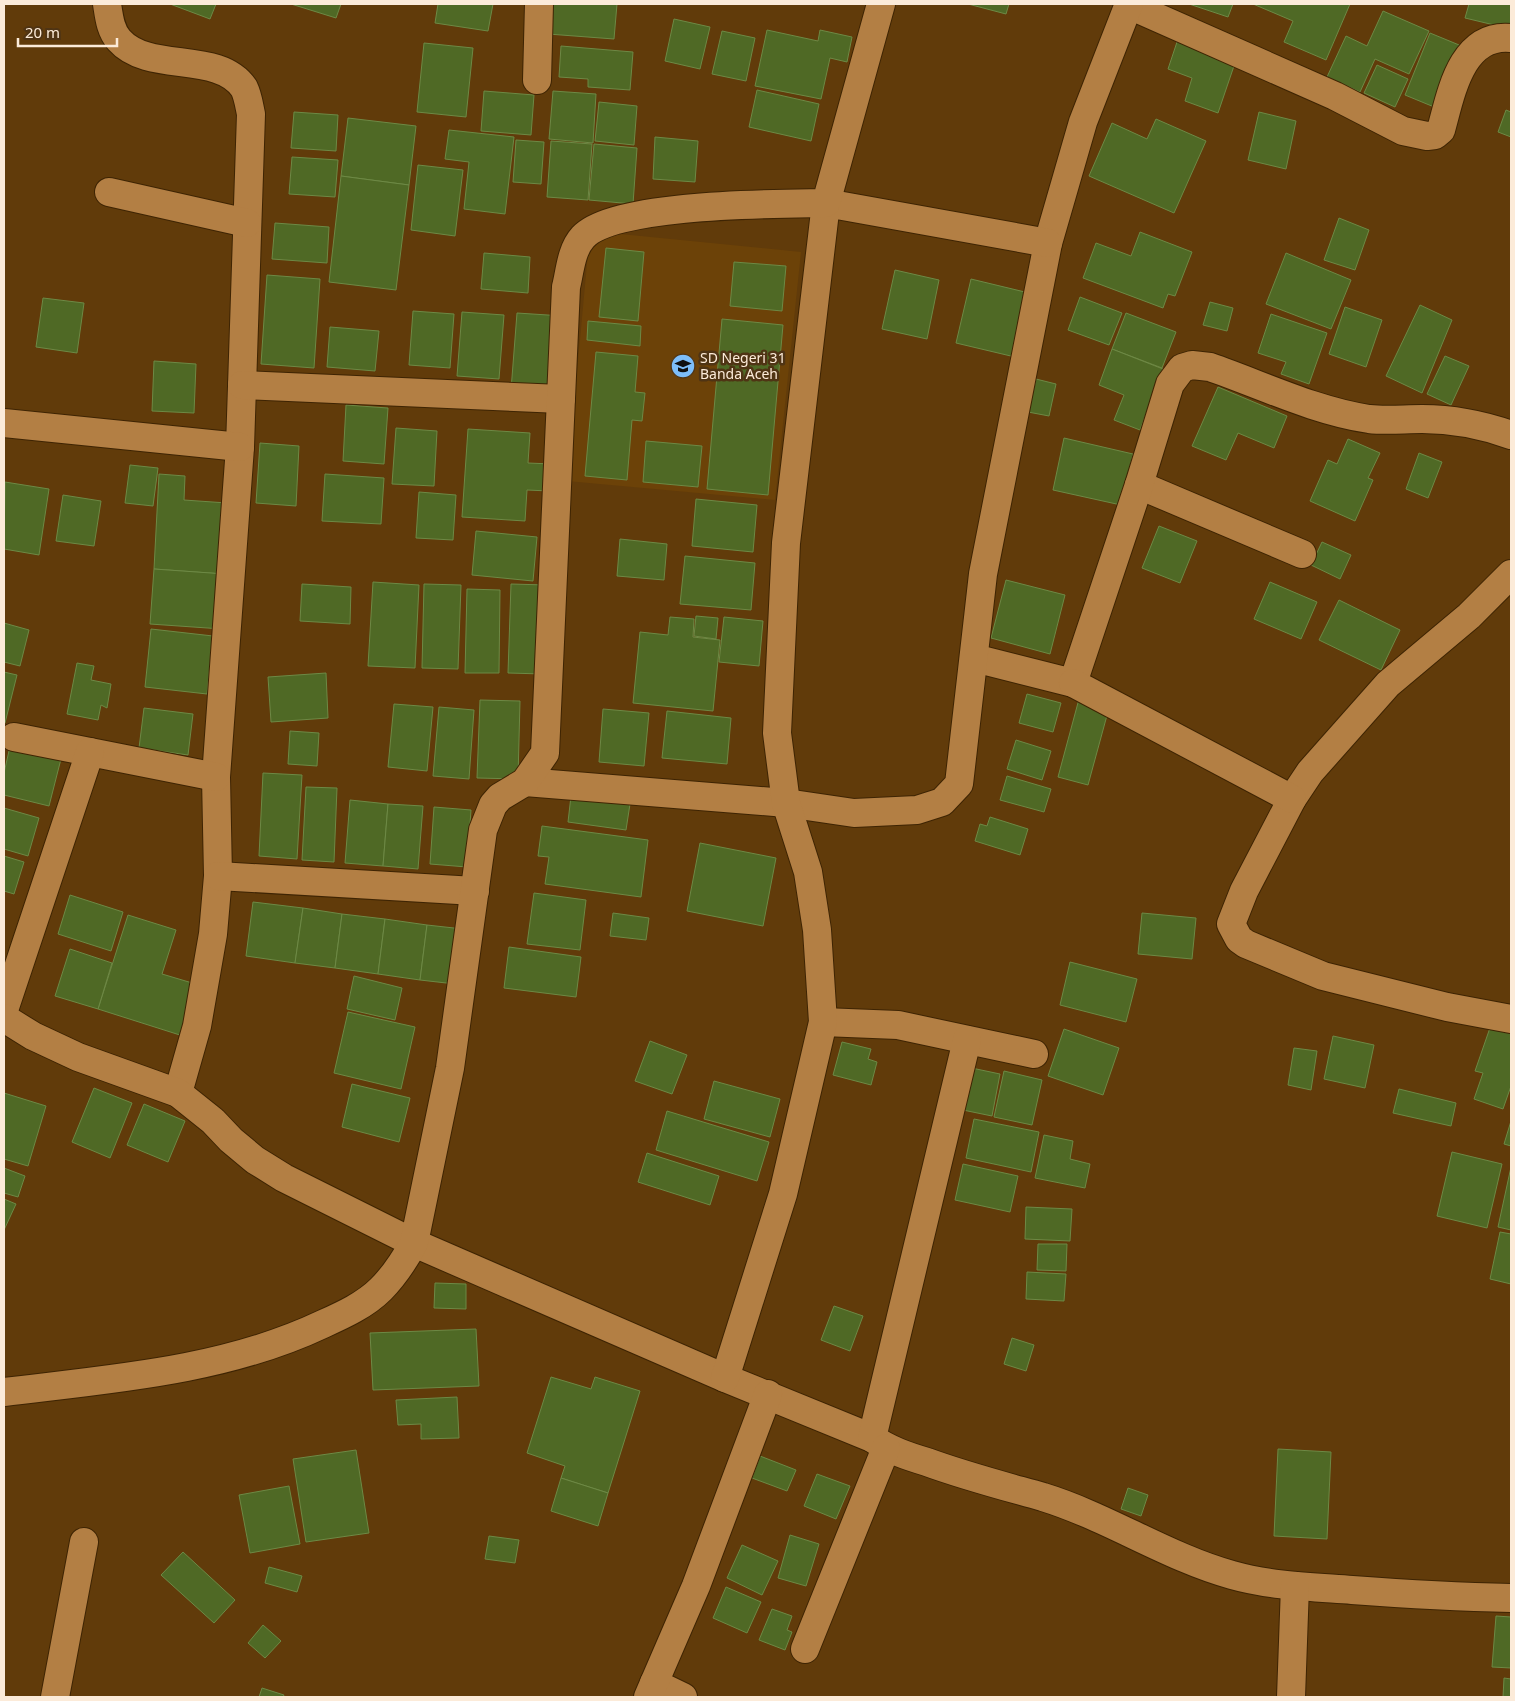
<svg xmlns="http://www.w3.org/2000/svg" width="1515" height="1701" viewBox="0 0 1515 1701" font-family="'Noto Sans',sans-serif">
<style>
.built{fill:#6c4208}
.building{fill:#4f6925;stroke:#6d8945}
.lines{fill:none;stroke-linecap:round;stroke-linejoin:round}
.minor-casing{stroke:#3e2403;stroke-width:30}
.minor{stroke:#b37f44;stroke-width:28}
.labels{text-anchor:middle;stroke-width:5;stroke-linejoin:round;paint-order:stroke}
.poi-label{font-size:14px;fill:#fcebd9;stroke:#4f3414;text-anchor:start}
</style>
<rect width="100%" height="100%" fill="#613b0a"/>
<!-- built -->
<polygon class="built" points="590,231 801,252 775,500 567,481"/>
<!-- building -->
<g class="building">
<polygon points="170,4 216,4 210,19"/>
<polygon points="291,4 341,4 336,18"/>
<polygon points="438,4 493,4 488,31 435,23"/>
<polygon points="550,4 617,4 614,39 548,34"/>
<polygon points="968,4 1009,4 1006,14"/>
<polygon points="1189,4 1233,4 1228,17"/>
<polygon points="1253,4 1350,4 1326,60 1284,42 1293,21"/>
<polygon points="1469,4 1511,4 1511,29 1465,18"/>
<polygon points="1383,11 1429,31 1409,74 1375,59 1360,92 1327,77 1346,36 1367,46"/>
<polygon points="674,19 710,27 700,69 665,61"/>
<polygon points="767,30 818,41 820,30 852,37 847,62 830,58 821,99 755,86"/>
<polygon points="722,31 755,38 746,81 712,74"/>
<polygon points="1430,33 1464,47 1439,109 1405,95"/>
<polygon points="1178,39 1236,60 1218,113 1185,101 1192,78 1168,69"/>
<polygon points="424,43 473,48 466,117 417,112"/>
<polygon points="561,46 633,52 630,90 588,87 588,79 559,77"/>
<polygon points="1377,65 1408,79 1395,107 1364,93"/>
<polygon points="757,90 819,104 811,141 749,127"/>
<polygon points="484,91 534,95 531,135 481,131"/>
<polygon points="553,91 596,94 593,143 549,139"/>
<polygon points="599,102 637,106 634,145 595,141"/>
<polygon points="1506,110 1511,112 1511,137 1498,132"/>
<polygon points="294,112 338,115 336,151 291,148"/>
<polygon points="1259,112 1296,121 1286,169 1248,160"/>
<polygon points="348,118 416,126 409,185 341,176"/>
<polygon points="1156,119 1206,141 1174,213 1089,176 1112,123 1147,139"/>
<polygon points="449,130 514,137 505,214 464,209 469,162 445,159"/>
<polygon points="655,137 698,141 695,182 653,179"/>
<polygon points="516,140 544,142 541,184 513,182"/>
<polygon points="551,141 592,144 588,200 547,197"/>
<polygon points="594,144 637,148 633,204 589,200"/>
<polygon points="292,157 338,160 335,197 289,194"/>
<polygon points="418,165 463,170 455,236 411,230"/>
<polygon points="341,176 409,185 396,290 329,282"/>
<polygon points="1339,218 1369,230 1355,270 1324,260"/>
<polygon points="275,223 329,227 327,263 272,259"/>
<polygon points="1140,232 1192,252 1175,296 1168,294 1163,308 1083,278 1096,243 1131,256"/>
<polygon points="606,248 644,252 638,321 599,317"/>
<polygon points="484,253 530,257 528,293 481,289"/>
<polygon points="1286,253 1351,280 1331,329 1266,304"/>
<polygon points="734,262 786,266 782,311 730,306"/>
<polygon points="895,270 939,280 927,339 882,329"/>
<polygon points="267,275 320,279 314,368 261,364"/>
<polygon points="971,279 1029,293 1015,357 956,343"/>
<polygon points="1080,297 1122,313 1109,345 1068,330"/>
<polygon points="43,298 84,303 77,353 36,347"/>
<polygon points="1210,302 1233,308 1227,331 1203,325"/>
<polygon points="1420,305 1452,320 1422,393 1386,376"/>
<polygon points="1345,307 1382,320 1366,367 1329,354"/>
<polygon points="413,311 454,314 450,368 409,365"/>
<polygon points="462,312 504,315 499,379 457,376"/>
<polygon points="517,313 563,316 557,394 511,390"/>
<polygon points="1126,313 1176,332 1162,368 1112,349"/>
<polygon points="1271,314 1327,333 1309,384 1281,374 1286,362 1258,353"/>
<polygon points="722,319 783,325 768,495 707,489"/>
<polygon points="588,321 641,326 640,346 587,340"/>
<polygon points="330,327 379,331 375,371 327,367"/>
<polygon points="1112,349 1163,369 1140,430 1114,420 1124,395 1099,385"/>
<polygon points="596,352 638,356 635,392 645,393 642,421 632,420 627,480 585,476"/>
<polygon points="1445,356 1469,366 1451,405 1427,394"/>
<polygon points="154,361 196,364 194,413 152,411"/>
<polygon points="1036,379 1056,384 1049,416 1028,412"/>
<polygon points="1218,387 1287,416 1274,448 1238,433 1226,460 1192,446"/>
<polygon points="346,405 388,408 384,464 343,461"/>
<polygon points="396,428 437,431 434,486 392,484"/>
<polygon points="468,429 530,433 528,463 551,464 549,491 527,490 525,521 462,517"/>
<polygon points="1064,438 1133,454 1121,505 1053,490"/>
<polygon points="1348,439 1380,453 1368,478 1373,480 1355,521 1310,501 1328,460 1337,464"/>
<polygon points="646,441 702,446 698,487 643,482"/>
<polygon points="260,443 299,446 296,506 256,503"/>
<polygon points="1419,453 1442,462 1428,498 1406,489"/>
<polygon points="130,465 158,468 153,506 125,503"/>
<polygon points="159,474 185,476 184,500 227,503 223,574 154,569"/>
<polygon points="325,474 384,478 381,524 322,521"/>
<polygon points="5,482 49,489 39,555 4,549"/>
<polygon points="419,492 456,495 453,540 416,538"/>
<polygon points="63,495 101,501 94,546 56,541"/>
<polygon points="696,499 757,505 753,552 692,546"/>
<polygon points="1159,526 1197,541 1180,583 1142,568"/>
<polygon points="476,531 537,537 533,581 472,575"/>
<polygon points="620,539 667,544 664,580 617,576"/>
<polygon points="1322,542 1351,555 1340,579 1311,565"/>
<polygon points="685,556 755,563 751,610 680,604"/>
<polygon points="154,569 225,574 222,629 150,624"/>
<polygon points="1006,580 1065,595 1050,654 991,638"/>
<polygon points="373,582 419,585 415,668 368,666"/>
<polygon points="1270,582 1317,602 1301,639 1254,619"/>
<polygon points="302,584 351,587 350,624 300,621"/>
<polygon points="424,584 461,585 458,669 422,668"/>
<polygon points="511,584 546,585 543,674 508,673"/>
<polygon points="467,589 500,590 499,673 465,673"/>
<polygon points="1339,600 1400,630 1381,670 1319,640"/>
<polygon points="696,616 718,618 716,639 694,636"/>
<polygon points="670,617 694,619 693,637 720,640 713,711 633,703 640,632 668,635"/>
<polygon points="724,617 763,621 759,666 719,662"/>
<polygon points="4,623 29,630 20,666 4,662"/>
<polygon points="151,629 213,636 207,694 145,687"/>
<polygon points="77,663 94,666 91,680 111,684 107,708 101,705 98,720 67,714"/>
<polygon points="4,672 17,675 5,723 4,723"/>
<polygon points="326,673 328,718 271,722 268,677"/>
<polygon points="1027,694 1061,703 1053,732 1019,723"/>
<polygon points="1079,699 1109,708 1088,785 1058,777"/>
<polygon points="480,700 520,701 518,779 477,778"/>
<polygon points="394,704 433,707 427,771 388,767"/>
<polygon points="439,707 474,710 469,779 433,776"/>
<polygon points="144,708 193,714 188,755 139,748"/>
<polygon points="603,709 649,713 644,766 599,762"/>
<polygon points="667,711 731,718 727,764 662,758"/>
<polygon points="290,731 319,733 317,766 288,764"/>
<polygon points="1016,740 1051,751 1042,780 1007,769"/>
<polygon points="11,742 62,755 49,806 4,795 4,773"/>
<polygon points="263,773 302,775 297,859 259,856"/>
<polygon points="1007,776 1051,789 1044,812 1000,800"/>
<polygon points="306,787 337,788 334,862 302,860"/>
<polygon points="571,796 630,804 626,830 568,822"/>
<polygon points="350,800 388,804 383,866 345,863"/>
<polygon points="388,804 423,806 418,869 383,866"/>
<polygon points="434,807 471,810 467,867 430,864"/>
<polygon points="4,808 39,818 28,856 4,849"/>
<polygon points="990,817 1028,829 1020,855 975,841 980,824 987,826"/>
<polygon points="542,826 648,840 641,897 545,884 549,857 538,856"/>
<polygon points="700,843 776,858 763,926 687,911"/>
<polygon points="4,856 24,862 14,894 4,891"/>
<polygon points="534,893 586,900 580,950 527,944"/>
<polygon points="70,895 123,912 111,951 58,934"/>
<polygon points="253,902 303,908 295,963 246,956"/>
<polygon points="303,908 342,914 335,968 295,963"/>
<polygon points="613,913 649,918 646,940 610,936"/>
<polygon points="1142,913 1196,918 1192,959 1138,954"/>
<polygon points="342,914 385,919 378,974 335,968"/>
<polygon points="128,915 176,930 162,974 199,985 183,1036 98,1009"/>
<polygon points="385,919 427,925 420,980 378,974"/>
<polygon points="427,925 463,929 455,984 420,980"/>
<polygon points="509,947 581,957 576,997 504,988"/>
<polygon points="70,949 112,963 98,1009 55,996"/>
<polygon points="1070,962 1137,979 1126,1022 1060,1005"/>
<polygon points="354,976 402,988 395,1020 347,1009"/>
<polygon points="348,1012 415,1027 401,1089 334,1073"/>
<polygon points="1492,1022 1511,1029 1511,1086 1503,1109 1474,1099 1483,1073 1475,1071"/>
<polygon points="1064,1029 1119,1048 1103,1095 1048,1076"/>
<polygon points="1333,1036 1374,1045 1365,1088 1324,1079"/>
<polygon points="650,1041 687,1055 672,1094 635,1081"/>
<polygon points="842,1042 871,1049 868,1059 877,1062 871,1085 833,1075"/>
<polygon points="1294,1048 1317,1051 1311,1090 1288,1085"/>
<polygon points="967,1067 1000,1074 992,1116 958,1109"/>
<polygon points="1004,1071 1042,1080 1032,1125 994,1117"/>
<polygon points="714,1081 780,1099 770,1137 704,1119"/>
<polygon points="352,1084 410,1098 399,1142 342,1127"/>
<polygon points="94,1088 132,1103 110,1158 72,1142"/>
<polygon points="1399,1089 1456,1103 1451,1126 1393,1113"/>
<polygon points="4,1093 46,1106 28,1166 4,1159"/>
<polygon points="144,1104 185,1121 168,1162 127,1145"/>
<polygon points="667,1111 769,1142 757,1181 656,1150"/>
<polygon points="974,1119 1039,1132 1031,1172 966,1158"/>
<polygon points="1511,1121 1511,1146 1504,1144"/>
<polygon points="1044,1135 1073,1141 1070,1159 1090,1164 1085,1188 1035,1178"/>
<polygon points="1452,1152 1502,1164 1487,1228 1437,1216"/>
<polygon points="647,1153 719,1176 710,1205 638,1182"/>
<polygon points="963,1164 1018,1176 1010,1212 955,1200"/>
<polygon points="1511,1167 1511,1230 1498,1227"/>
<polygon points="4,1168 25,1176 18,1197 4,1193"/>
<polygon points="4,1199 16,1204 4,1230"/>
<polygon points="1026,1207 1072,1209 1070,1241 1025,1239"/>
<polygon points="1500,1232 1511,1234 1511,1284 1490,1279"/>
<polygon points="1038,1244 1067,1244 1066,1271 1037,1270"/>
<polygon points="1027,1272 1066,1274 1064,1301 1026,1299"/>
<polygon points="435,1283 466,1284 466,1309 434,1308"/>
<polygon points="834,1306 863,1316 850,1351 821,1340"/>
<polygon points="476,1329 479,1386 373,1390 370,1333"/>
<polygon points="1012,1338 1034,1345 1026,1371 1004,1364"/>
<polygon points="551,1377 591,1389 595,1377 640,1391 608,1493 561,1478 565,1466 527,1453"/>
<polygon points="457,1397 459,1438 421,1439 421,1424 398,1425 396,1400"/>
<polygon points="1278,1449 1331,1452 1327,1539 1274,1536"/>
<polygon points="356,1450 369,1533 306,1542 293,1459"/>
<polygon points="760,1456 796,1470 787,1491 752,1478"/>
<polygon points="817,1474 850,1486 836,1519 804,1506"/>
<polygon points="561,1478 608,1493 598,1526 551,1511"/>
<polygon points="289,1486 300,1544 250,1553 239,1495"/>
<polygon points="1128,1488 1148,1495 1141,1516 1121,1509"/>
<polygon points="790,1535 819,1544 806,1586 778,1578"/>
<polygon points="489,1536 519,1540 515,1563 485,1559"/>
<polygon points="742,1545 778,1561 762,1595 727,1578"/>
<polygon points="183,1552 235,1600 214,1623 161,1575"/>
<polygon points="269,1567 302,1576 297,1592 265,1583"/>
<polygon points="726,1587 761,1602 747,1633 713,1618"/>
<polygon points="772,1609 792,1616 787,1630 792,1632 785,1650 759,1640"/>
<polygon points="1496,1616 1511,1617 1511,1668 1492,1667"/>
<polygon points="263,1625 281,1641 265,1658 248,1643"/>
<polygon points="1504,1678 1511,1679 1511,1697 1503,1697"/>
<polygon points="262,1688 284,1695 283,1697 259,1697"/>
</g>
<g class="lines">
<!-- minor casing -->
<g class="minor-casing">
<g id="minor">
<path d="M 107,4 C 109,16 110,30 119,40 C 149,74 218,50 244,88 C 248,96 249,105 251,114 L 240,447 L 216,777 L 218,876 L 213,934 L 197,1026 L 178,1093"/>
<path d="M 1129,5 L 1335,96 L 1403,131 L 1427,136 L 1435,135 L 1441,130 C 1451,94 1461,33 1511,38"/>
<polyline points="537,80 539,4"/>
<polyline points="109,192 247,223"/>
<polyline points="242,385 561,399"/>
<polyline points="4,423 240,447"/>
<polyline points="1139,485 1302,554"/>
<polyline points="1511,574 1469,616 1388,684 1310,772 1292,799 1244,891 1231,924 1239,939 1246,944 1323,976 1447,1007 1511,1019"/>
<path d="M 974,658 L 1073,683 L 1139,485 L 1170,384 L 1182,368 L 1192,365 L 1210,367 C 1262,385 1315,411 1369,419 C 1387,421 1404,419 1422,419 C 1452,419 1483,425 1511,435"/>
<polyline points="1073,683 1292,799"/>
<polyline points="14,737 216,777"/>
<polyline points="525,782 786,803 854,813 917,810 942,802 959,784 983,574 1048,243 1083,122 1129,4"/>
<polyline points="218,876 475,891"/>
<polyline points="4,1010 90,752"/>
<path d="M 4,1018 L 33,1036 L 78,1057 L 178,1093 L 213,1121 L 231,1140 L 255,1160 L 284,1178 L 414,1243 L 725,1378 L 872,1438 C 889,1450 907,1456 927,1462 C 965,1476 1004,1486 1043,1497 C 1108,1517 1167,1557 1232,1575 C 1271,1586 1312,1587 1352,1590 C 1405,1594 1458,1597 1511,1598"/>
<polyline points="823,1022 898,1025 1034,1054"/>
<polyline points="725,1378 783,1194 823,1022 817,930 808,872 786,803 777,733 786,543 826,203 1048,243"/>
<path d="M 4,1392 C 111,1379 224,1371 323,1324 C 343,1315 365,1305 381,1289 C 395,1275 405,1259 414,1243 L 450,1068 L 483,830 L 493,805 L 500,797 L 525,782 L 545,753 L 566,287 C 570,271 571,250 583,237 C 614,203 777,204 826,203 L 881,4"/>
<polyline points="872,1438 967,1040"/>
<polyline points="805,1649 886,1448"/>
<polyline points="654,1683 683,1697"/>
<polyline points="55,1697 84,1542"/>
<polyline points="648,1697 696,1586 768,1394"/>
<polyline points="1291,1697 1295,1586"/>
</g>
</g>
<!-- minor -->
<use href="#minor" class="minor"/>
</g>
<!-- icons -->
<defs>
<g id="school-disc" transform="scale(1.25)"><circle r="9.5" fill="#7dbef9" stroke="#4f3414"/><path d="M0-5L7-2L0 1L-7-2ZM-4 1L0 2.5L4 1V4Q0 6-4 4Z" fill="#111"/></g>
</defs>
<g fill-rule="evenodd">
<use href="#school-disc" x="683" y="366"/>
</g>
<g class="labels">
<!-- poi labels -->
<g class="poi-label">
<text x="700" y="363">SD Negeri 31<tspan x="700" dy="16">Banda Aceh</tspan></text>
</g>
</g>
<!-- border -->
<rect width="1515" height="1701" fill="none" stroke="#fcebd9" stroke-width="10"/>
<!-- scale -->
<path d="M18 38v8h99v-8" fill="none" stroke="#fcebd9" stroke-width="2.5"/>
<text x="25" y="38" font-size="15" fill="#fcebd9" stroke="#4f3414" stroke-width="4" paint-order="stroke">20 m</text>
</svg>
